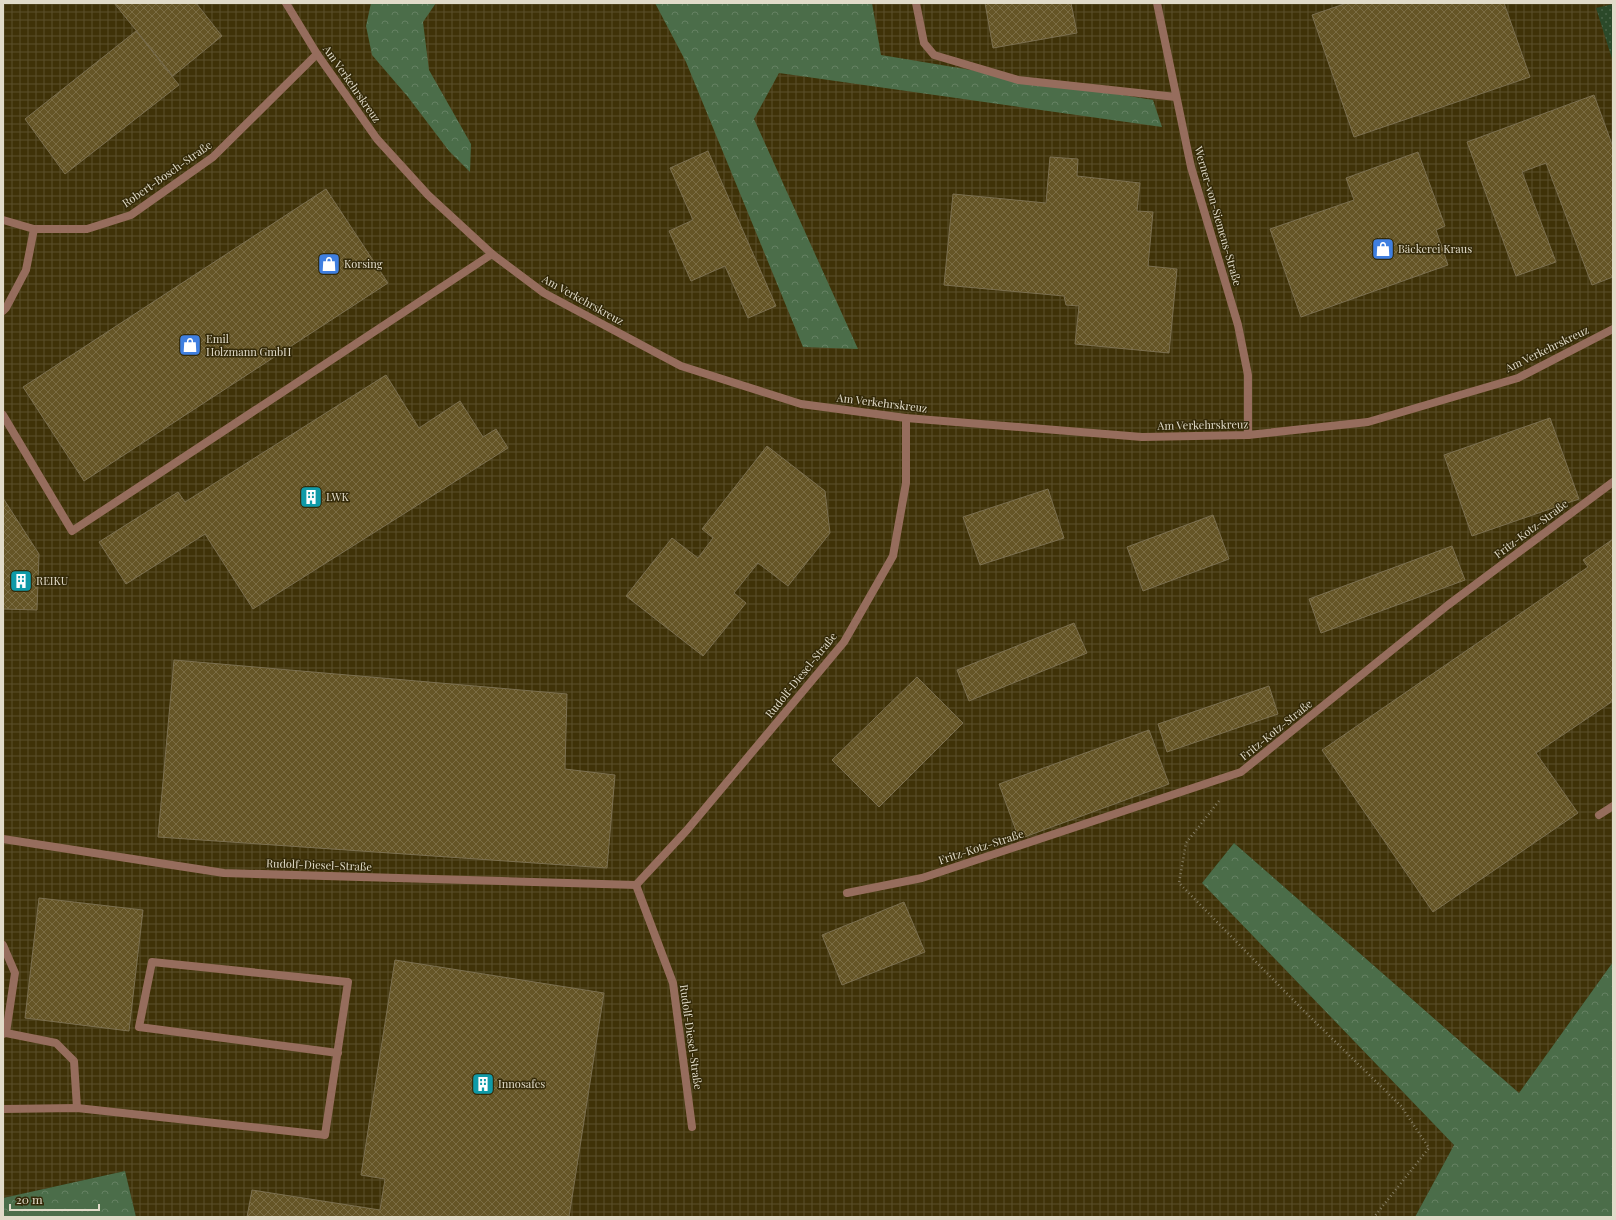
<svg xmlns="http://www.w3.org/2000/svg" width="1616" height="1220" viewBox="0 0 1616 1220" font-family="'Playfair Display',serif">
<style>
.industrial{fill:url(#industrial-grid)}
.grass{fill:url(#grass-dots)}
.forest{fill:url(#forest-crowns)}
.building{fill:url(#building-cross-hatch);stroke:#7c7050}
.lines{fill:none;stroke-linecap:round;stroke-linejoin:round}
.path{stroke:#857d63;stroke-width:2.5;stroke-dasharray:1 3;stroke-linecap:butt}
.service{stroke:#966d5d;stroke-width:8}
.minor{stroke:#966d5d;stroke-width:8}
.tertiary{stroke:#966d5d;stroke-width:8}
.labels{text-anchor:middle;stroke-width:3;stroke-linejoin:round;paint-order:stroke}
.street-label{font-size:11px;fill:#e1dbc9;stroke:#342a09}
.poi-label{font-size:11px;fill:#e1dbc9;stroke:#342a09;text-anchor:start}
</style>
<defs>
<pattern id="industrial-grid" width="8" height="8" patternUnits="userSpaceOnUse"><rect width="8" height="8" fill="#3f3208"/><path d="M0 4h8M4 0v8" fill="none" stroke="#5a4f2b"/></pattern>
<pattern id="grass-dots" width="8" height="8" patternUnits="userSpaceOnUse"><rect width="8" height="8" fill="#2b4929"/><path d="M2 2h.1M6 6h.1" fill="none" stroke="#496347" stroke-width="1.8" stroke-linecap="round"/></pattern>
<pattern id="forest-crowns" width="20" height="18" patternUnits="userSpaceOnUse"><rect width="20" height="18" fill="#4b6d49"/><path d="M2 6a3 3 0 1 1 6 0M12 15a3 3 0 1 1 6 0" fill="none" stroke="#658162"/></pattern>
<pattern id="building-cross-hatch" width="8" height="8" patternUnits="userSpaceOnUse"><rect width="8" height="8" fill="#655526"/><path d="M0 0l8 8M0 8l8-8" fill="none" stroke="#7b6d44"/></pattern>
</defs>
<rect width="100%" height="100%" fill="#342a09"/>
<!-- industrial -->
<polygon class="industrial" points="3,3 1613,3 1613,962 1519,1093 1234,843 1202,883 1454,1145 1415,1217 136,1217 125,1171 3,1198"/>
<!-- grass -->
<polygon class="grass" points="1613,4 1613,62 1596,8"/>
<!-- forest -->
<g class="forest">
<polygon points="371,3 436,3 423,22 429,70 471,144 470,172 449,151 408,97 372,55 366,26"/>
<polygon points="655,3 872,3 881,55 1153,100 1162,127 779,73 754,119 858,349 803,347 686,62"/>
<polygon points="1234,843 1519,1093 1613,962 1613,1217 1415,1217 1454,1145 1202,883"/>
<polygon points="125,1171 136,1217 3,1217 3,1198"/>
</g>
<!-- building -->
<g class="building">
<polygon points="114,3 196,3 222,36 173,76"/>
<polygon points="985,3 1071,3 1077,33 993,48"/>
<polygon points="1347,3 1504,3 1530,77 1354,137 1312,15"/>
<polygon points="136,31 179,85 65,174 25,119"/>
<polygon points="1594,95 1613,147 1613,277 1592,285 1546,163 1522,172 1556,262 1516,276 1467,142"/>
<polygon points="708,151 776,306 748,318 725,266 691,281 669,231 693,220 670,168"/>
<polygon points="1418,152 1445,226 1436,230 1448,265 1301,317 1270,229 1354,200 1346,178"/>
<polygon points="1050,157 1078,159 1077,176 1140,183 1137,211 1153,212 1148,266 1177,269 1169,353 1075,344 1079,306 1066,305 1064,296 944,285 953,194 1046,203"/>
<polygon points="326,189 388,283 84,481 23,387"/>
<polygon points="386,375 419,428 460,401 483,437 496,429 508,448 253,609 205,534 126,584 99,542 178,492 185,502"/>
<polygon points="1550,418 1579,499 1472,536 1444,455"/>
<polygon points="767,446 825,491 830,533 788,586 758,563 734,593 746,603 703,656 626,596 672,538 698,558 713,538 702,529"/>
<polygon points="1048,489 1064,538 980,565 963,517"/>
<polygon points="3,498 39,554 37,610 3,609"/>
<polygon points="1213,515 1229,559 1143,591 1127,547"/>
<polygon points="1613,539 1613,701 1536,753 1578,813 1433,912 1322,750 1588,567 1583,560"/>
<polygon points="1452,546 1465,580 1321,633 1309,599"/>
<polygon points="1074,623 1087,653 969,701 957,670"/>
<polygon points="174,660 567,694 565,769 615,775 607,868 158,837"/>
<polygon points="917,677 963,723 879,807 832,760"/>
<polygon points="1269,686 1278,714 1167,752 1158,724"/>
<polygon points="1149,730 1169,784 1019,839 999,784"/>
<polygon points="39,898 143,910 129,1031 25,1018"/>
<polygon points="904,902 925,952 842,985 822,935"/>
<polygon points="395,960 604,993 569,1217 247,1217 252,1190 380,1210 385,1179 361,1175"/>
</g>
<g class="lines">
<!-- path -->
<polyline class="path" points="1219,801 1186,843 1179,883 1305,1012 1401,1106 1429,1148 1374,1217"/>
<!-- service -->
<g class="service">
<polyline points="916,3 924,43 934,55 1018,80 1176,97"/>
<polyline points="3,415 72,531 492,254"/>
<polyline points="1599,815 1613,806"/>
<polyline points="847,893 922,878 1241,772 1448,605 1613,482"/>
<polyline points="3,945 15,973 6,1033"/>
<polyline points="3,1034 6,1033 56,1043 74,1061 77,1108"/>
<polyline points="3,1109 77,1108 325,1135 348,982 152,962 139,1027 338,1053"/>
</g>
<!-- minor -->
<g class="minor">
<polyline points="1157,3 1191,167 1238,325 1248,375 1248,435"/>
<polyline points="3,220 34,229 87,229 131,215 213,157 317,54"/>
<polyline points="3,311 6,308 26,270 34,229"/>
<polyline points="3,839 224,873 636,885 687,830 844,642 893,556 906,483 906,418"/>
<polyline points="636,885 673,983 692,1127"/>
</g>
<!-- tertiary -->
<polyline class="tertiary" points="286,3 317,54 377,139 428,195 492,254 544,293 681,366 801,404 906,418 1142,437 1248,435 1368,422 1518,378 1613,329"/>
</g>
<!-- icons -->
<defs>
<g id="shop-square" transform="scale(1.15)"><rect x="-9" y="-9" width="18" height="18" rx="4" fill="#3f7fe0" stroke="#342a09"/><path d="M-5-2.5h2.3a2.7 3.5 0 0 1 5.4 0H5L5.5 6h-11ZM-1.5-2.5h3a1.5 2.3 0 0 0-3 0Z" fill="#fff"/></g>
<g id="building-square" transform="scale(1.15)"><rect x="-9" y="-9" width="18" height="18" rx="4" fill="#0f9aa8" stroke="#342a09"/><path d="M-4-6H4V6H1V3H-1V6H-4ZM-2.5-4.3h1.7v1.8h-1.7ZM.8-4.3h1.7v1.8H.8ZM-2.5-1h1.7V.8h-1.7ZM.8-1h1.7V.8H.8Z" fill="#fff"/></g>
</defs>
<g fill-rule="evenodd">
<use href="#shop-square" x="1383" y="249"/>
<use href="#shop-square" x="329" y="264"/>
<use href="#shop-square" x="190" y="345"/>
<use href="#building-square" x="311" y="497"/>
<use href="#building-square" x="21" y="581"/>
<use href="#building-square" x="483" y="1084"/>
</g>
<g class="labels">
<!-- street labels -->
<g class="street-label">
<text transform="translate(352 84) rotate(55)" y="4">Am Verkehrskreuz</text>
<text transform="translate(167 174) rotate(-35)" y="4">Robert-Bosch-Straße</text>
<text transform="translate(1218 216) rotate(74)" y="4">Werner-von-Siemens-Straße</text>
<text transform="translate(583 300) rotate(29)" y="4">Am Verkehrskreuz</text>
<text transform="translate(1547 349) rotate(-26)" y="4">Am Verkehrskreuz</text>
<text transform="translate(882 403) rotate(7)" y="4">Am Verkehrskreuz</text>
<text transform="translate(1203 425) rotate(-1)" y="4">Am Verkehrskreuz</text>
<text transform="translate(1531 529) rotate(-37)" y="4">Fritz-Kotz-Straße</text>
<text transform="translate(801 675) rotate(-51)" y="4">Rudolf-Diesel-Straße</text>
<text transform="translate(1276 730) rotate(-39)" y="4">Fritz-Kotz-Straße</text>
<text transform="translate(981 847) rotate(-18)" y="4">Fritz-Kotz-Straße</text>
<text transform="translate(319 865) rotate(2)" y="4">Rudolf-Diesel-Straße</text>
<text transform="translate(691 1037) rotate(82)" y="4">Rudolf-Diesel-Straße</text>
</g>
<!-- poi labels -->
<g class="poi-label">
<text x="1398" y="253">Bäckerei Kraus</text>
<text x="344" y="268">Korsing</text>
<text x="206" y="343">Emil<tspan x="206" dy="13">Holzmann GmbH</tspan></text>
<text x="326" y="501">LWK</text>
<text x="36" y="585">REIKU</text>
<text x="498" y="1088">Innosafes</text>
</g>
</g>
<!-- border -->
<rect width="1616" height="1220" fill="none" stroke="#e1dbc9" stroke-width="8"/>
<!-- scale -->
<path d="M10 1204v6h89v-6" fill="none" stroke="#e1dbc9" stroke-width="2"/>
<text x="16" y="1204" font-size="12" fill="#e1dbc9" stroke="#342a09" stroke-width="3" paint-order="stroke">20 m</text>
</svg>
